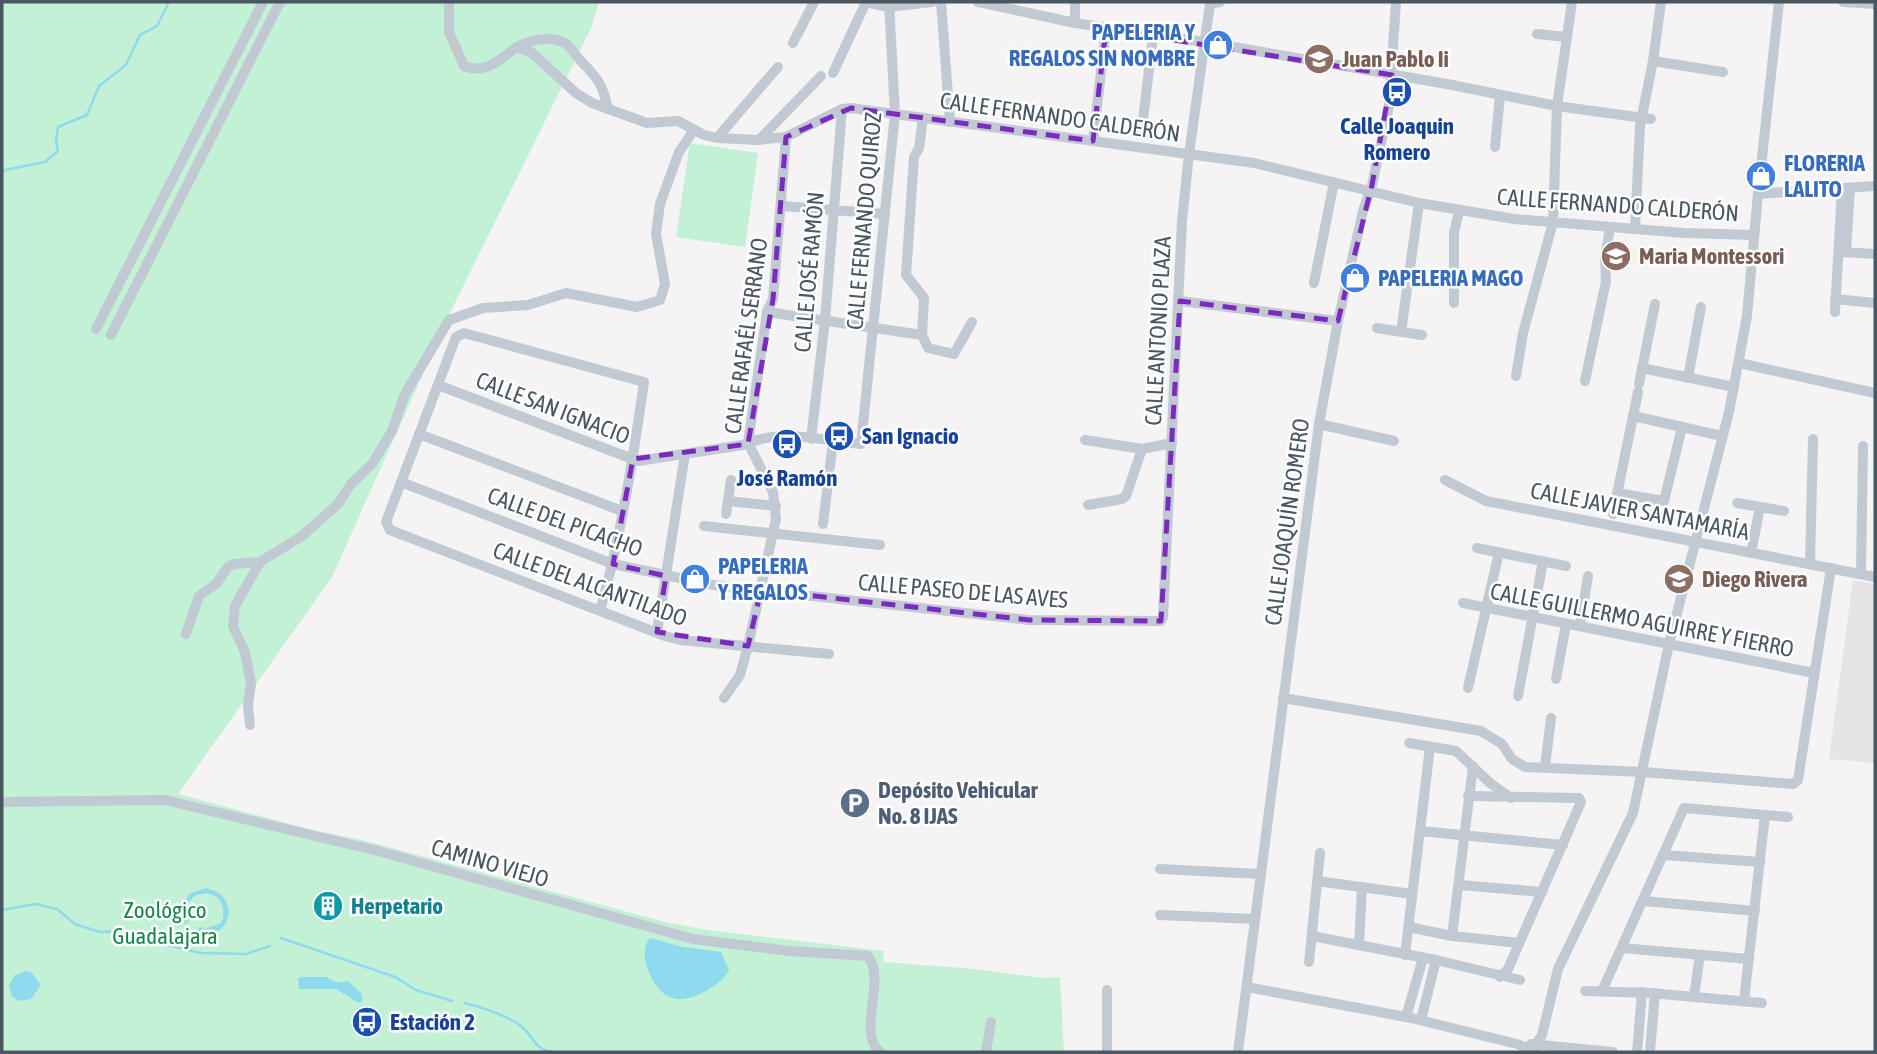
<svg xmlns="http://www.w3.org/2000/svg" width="1877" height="1054" viewBox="0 0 1877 1054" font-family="'Asap Condensed',sans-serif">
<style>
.education{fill:#e6e4e5}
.green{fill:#c3f1d5}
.water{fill:#90daee}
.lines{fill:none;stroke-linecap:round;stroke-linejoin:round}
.stream{stroke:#90daee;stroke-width:2.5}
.minor{stroke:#c1cad2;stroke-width:10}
.marked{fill:none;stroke:#7b2cbf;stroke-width:5;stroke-dasharray:14 9;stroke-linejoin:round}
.labels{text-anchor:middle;stroke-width:5;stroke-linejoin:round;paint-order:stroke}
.shop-label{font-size:23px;font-weight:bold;fill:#366cbe;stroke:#fff;text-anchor:start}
.education-label{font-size:23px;font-weight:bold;fill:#785e54;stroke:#fff;text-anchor:start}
.street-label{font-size:23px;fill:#4a5661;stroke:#fff}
.transit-label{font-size:23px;font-weight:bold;fill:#164399;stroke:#fff}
.service-label{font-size:23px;font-weight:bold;fill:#4e5e75;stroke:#fff;text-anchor:start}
.culture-label{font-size:23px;font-weight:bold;fill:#0d838f;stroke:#fff;text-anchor:start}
.park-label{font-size:23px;fill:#17864f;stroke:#fff}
</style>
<rect width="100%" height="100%" fill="#f5f3f3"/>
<!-- education -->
<polygon class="education" points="1853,580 1875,584 1875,763 1829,759"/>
<!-- green -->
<g class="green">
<polygon points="2,2 599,2 591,28 453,307 332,577 178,794 309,829 366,841 665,922 707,930 884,951 883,962 964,968 1043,978 1060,977 1064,1052 2,1052"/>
<polygon points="690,143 758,153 745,247 676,237"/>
</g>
<!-- water -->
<g class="water">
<path d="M 205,888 C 244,894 231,946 193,933 L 200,927 L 204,929 L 219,924 L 223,919 C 226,899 212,888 193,897 L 188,904 L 187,915 L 190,918 L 185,925 L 181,909 L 189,894 Z"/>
<path d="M 650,938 L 683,947 L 721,952 L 729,970 C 725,979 717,984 709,989 C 699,995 684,1002 672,998 C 654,993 635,953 650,938 Z"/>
<polygon points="26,971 31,972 41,985 31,999 20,1001 12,997 9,985 15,975"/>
<path d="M 302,977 L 327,977 C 334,983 340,983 348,981 L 362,994 L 362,1002 L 357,1002 L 336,989 L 299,989 L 298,978 Z"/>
</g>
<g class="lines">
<!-- stream -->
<g class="stream">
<polyline points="2,173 5,170 45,162 58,151 56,141 58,127 87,115 99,86 126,65 140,35 157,26 169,2"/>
<polyline points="2,910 36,904 57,909 75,924 100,932 135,931 167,945 201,953 246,954 270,946"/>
<polyline points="281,938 395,977 416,990 452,1001"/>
<path d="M 465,1003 C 484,1008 506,1015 521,1026 C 536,1038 532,1049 554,1052"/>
</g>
<!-- minor -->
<g class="minor">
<path d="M 449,2 L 449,32 L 464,66 C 486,75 500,59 517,47 L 532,53 L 576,93 L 592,103 L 647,123 L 678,121 L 704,135 L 717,138 L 758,140 L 786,137 L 842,109 L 851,108 L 1254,163 L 1419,203 L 1514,219 L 1684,233 L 1754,235"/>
<polyline points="865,2 888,7 932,2"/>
<polyline points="941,2 950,122"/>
<polyline points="978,2 1075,23 1205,42 1447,84 1557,106 1651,119"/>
<polyline points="1843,2 1875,4"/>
<polyline points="1075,23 1075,2"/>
<polyline points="1537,34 1567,37"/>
<polyline points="793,43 814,2"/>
<path d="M 517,47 C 530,40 551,35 565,43 C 570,46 575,54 579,59 C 598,79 602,82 608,109"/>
<polyline points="1653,61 1723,72"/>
<polyline points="833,73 866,2"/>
<polyline points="923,118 919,148 914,157 906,275 924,298 922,335 928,348 954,354 972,322"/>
<polyline points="1143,120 1153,36"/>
<polyline points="717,138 778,67"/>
<polyline points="759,140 821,76"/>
<polyline points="1093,141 1106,29"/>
<polyline points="1495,147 1500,96"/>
<polyline points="1758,194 1875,186"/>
<polyline points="782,206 885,214"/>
<polyline points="1635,229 1640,126 1653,61 1661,2"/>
<polyline points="1841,252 1875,254"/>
<polyline points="1846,252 1850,188"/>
<polyline points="1314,283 1334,182"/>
<polyline points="1835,299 1875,303"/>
<polyline points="1180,301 1338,321"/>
<polyline points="1454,303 1454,233 1459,211"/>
<polyline points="767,312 922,335"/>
<polyline points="1835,312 1842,189"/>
<polyline points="1377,328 1422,335"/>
<polyline points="96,329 263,2"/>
<polyline points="1401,332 1419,203"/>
<polyline points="111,335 280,2"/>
<polyline points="1739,363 1875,393"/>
<polyline points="1642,368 1734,387"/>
<polyline points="1516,376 1523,333 1553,222 1557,106 1572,2"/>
<polyline points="1688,378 1701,307"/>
<polyline points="1585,381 1606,281 1605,257 1610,228"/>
<polyline points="1639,384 1655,304"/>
<path d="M 438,385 L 638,461 L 743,445 C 779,428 823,440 861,444 L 895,114 L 889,2"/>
<polyline points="1633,416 1722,436"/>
<polyline points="1319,424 1394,441"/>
<polyline points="419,434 622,511"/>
<polyline points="811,439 825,320 842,109"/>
<polyline points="1085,440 1142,449 1172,443"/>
<polyline points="1445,480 1486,501 1875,577"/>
<polyline points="401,482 613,564 713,585 1029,620 1161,621 1163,617 1182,221 1189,154 1210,4 1220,2"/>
<polyline points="1617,493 1664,501 1682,427"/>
<polyline points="728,501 776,506"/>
<polyline points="1737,503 1784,511"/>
<polyline points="1088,505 1122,499 1126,496 1142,449"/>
<polyline points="726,514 731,480"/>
<polyline points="1613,514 1638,392"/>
<polyline points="823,524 833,441"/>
<polyline points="704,526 880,545"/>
<polyline points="1477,548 1566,566"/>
<polyline points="1751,553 1760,507"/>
<polyline points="1810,564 1813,439"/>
<polyline points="1861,574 1863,446"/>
<polyline points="1463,603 1814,673"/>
<path d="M 600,611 C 621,536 633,459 644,382 L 464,333 L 456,337 L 386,522 L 390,530 L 665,636 L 680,640 L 829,654"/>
<polyline points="1580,626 1588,576"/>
<polyline points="657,632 685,454"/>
<polyline points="186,634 199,596 216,584 228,567 234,564 260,562 302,536 338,504 351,484 372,464 392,431 405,394 449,320 483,308 528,305 566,293 637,307 660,300 665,284 656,234 660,204 679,152 694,130"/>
<polyline points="1556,679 1566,624"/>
<polyline points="1468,688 1499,552"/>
<polyline points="1518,696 1543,561"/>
<polyline points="724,698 740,675 748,646 776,519 773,492 748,443 767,312 773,299 786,137"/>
<polyline points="1283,698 1481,731 1502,744 1512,759 1525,767 1643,772 1793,784 1798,780 1831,568"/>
<polyline points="250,725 248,705 251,683 245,652 233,626 235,606 260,562"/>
<polyline points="1409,743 1456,751 1490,783 1511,798"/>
<polyline points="1545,767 1551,718"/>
<polyline points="1468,796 1579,798 1581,802 1508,969 1500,977"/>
<path d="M 2,802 L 165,800 L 378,851 L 693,939 L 790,951 L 868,956 C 887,982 856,1031 880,1052"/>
<polyline points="1420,831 1563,845"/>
<polyline points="1664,855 1760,862"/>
<polyline points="1160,869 1260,874"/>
<polyline points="1317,881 1412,894"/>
<polyline points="1460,885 1542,892"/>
<polyline points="1644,901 1755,911"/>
<polyline points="1160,915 1255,919"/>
<polyline points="1409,927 1452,936 1519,943"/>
<polyline points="1312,936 1436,960 1520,980"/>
<polyline points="1452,936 1473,766"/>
<polyline points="1359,945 1362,887"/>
<polyline points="1622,948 1749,959"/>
<polyline points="1405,955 1430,747"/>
<polyline points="1309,962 1320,853"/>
<polyline points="1247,987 1411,1018 1517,1044 1536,1052"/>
<polyline points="1107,990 1107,1052"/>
<polyline points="1585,991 1650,993 1762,1003"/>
<polyline points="1602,991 1684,808 1788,817"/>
<polyline points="1694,996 1700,955"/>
<polyline points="1744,1001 1765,815"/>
<polyline points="1406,1017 1423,958"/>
<polyline points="1421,1020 1436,960"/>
<polyline points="1531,1044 1613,1052"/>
<polyline points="1532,1050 1542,1035 1558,969 1633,813 1669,644 1729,412 1747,316 1758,194 1779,2"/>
<polyline points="986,1052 991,1022"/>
<polyline points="1238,1052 1319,424 1338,321 1363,211 1372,185 1389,106 1396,2"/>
<polyline points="1637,1052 1642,992"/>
<polyline points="1650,1052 1655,993"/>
</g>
</g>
<!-- marked area -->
<path class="marked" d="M 1106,29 L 1392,75 L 1372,185 L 1338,321 L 1180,301 L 1161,621 L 1029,620 L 761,590 L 748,646 L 657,632 L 666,576 L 613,564 L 633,459 L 748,444 L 773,299 L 786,137 L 851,108 L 1093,141 Z"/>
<!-- icons -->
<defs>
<g id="shop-disc" transform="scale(1.575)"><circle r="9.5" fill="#3f7fe0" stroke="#fff"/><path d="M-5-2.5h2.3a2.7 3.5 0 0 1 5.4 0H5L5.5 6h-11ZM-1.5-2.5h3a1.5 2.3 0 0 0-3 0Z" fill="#fff"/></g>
<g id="school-disc" transform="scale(1.575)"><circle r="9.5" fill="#8d6e63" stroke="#fff"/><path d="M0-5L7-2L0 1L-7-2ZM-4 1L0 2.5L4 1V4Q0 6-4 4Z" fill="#fff"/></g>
<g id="bus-disc" transform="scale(1.575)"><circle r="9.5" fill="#1a4fb4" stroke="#fff"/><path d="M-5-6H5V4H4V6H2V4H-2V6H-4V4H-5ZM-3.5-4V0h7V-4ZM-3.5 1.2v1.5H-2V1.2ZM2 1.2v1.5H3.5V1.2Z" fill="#fff"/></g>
<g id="parking-disc" transform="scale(1.575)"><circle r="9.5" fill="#5c6f8a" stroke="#fff"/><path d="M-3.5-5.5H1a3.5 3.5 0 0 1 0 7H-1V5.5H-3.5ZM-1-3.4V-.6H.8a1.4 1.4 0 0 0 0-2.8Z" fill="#fff"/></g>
<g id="building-disc" transform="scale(1.575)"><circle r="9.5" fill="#0f9aa8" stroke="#fff"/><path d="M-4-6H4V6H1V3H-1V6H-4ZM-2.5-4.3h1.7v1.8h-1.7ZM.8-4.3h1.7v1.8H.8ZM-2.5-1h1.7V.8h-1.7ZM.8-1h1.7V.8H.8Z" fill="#fff"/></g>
</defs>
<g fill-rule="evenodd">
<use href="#shop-disc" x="1218" y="45"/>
<use href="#school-disc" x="1319" y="59"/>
<use href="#bus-disc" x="1397" y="92"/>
<use href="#shop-disc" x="1761" y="176"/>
<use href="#school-disc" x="1616" y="256"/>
<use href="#shop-disc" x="1355" y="278"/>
<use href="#bus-disc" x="839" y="436"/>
<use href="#bus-disc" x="787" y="444"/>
<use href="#shop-disc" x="695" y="579"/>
<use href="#school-disc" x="1679" y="579"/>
<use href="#parking-disc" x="855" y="803"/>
<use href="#building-disc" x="328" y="906"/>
<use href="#bus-disc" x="367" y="1022"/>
</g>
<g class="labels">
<!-- shop labels -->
<g class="shop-label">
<text x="1195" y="40" text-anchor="end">PAPELERIA Y<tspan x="1195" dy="26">REGALOS SIN NOMBRE</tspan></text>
<text x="1784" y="171">FLORERIA<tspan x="1784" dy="26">LALITO</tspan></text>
<text x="1378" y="286">PAPELERIA MAGO</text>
<text x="718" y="574">PAPELERIA<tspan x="718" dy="26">Y REGALOS</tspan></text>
</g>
<!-- education labels -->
<g class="education-label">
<text x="1342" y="67">Juan Pablo Ii</text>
<text x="1639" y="264">Maria Montessori</text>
<text x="1702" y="587">Diego Rivera</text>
</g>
<!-- street labels -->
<g class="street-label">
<text transform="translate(1060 117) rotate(8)" y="8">CALLE FERNANDO CALDERÓN</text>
<text transform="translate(1618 205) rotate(4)" y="8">CALLE FERNANDO CALDERÓN</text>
<text transform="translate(864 221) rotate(-85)" y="8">CALLE FERNANDO QUIROZ</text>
<text transform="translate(809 272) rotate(-85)" y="8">CALLE JOSÉ RAMÓN</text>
<text transform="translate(1158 331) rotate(-87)" y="8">CALLE ANTONIO PLAZA</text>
<text transform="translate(746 336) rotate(-82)" y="8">CALLE RAFAÉL SERRANO</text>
<text transform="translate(553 408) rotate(21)" y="8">CALLE SAN IGNACIO</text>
<text transform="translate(1640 511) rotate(11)" y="8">CALLE JAVIER SANTAMARÍA</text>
<text transform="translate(565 522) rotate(20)" y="8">CALLE DEL PICACHO</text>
<text transform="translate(1287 522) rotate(-82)" y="8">CALLE JOAQUÍN ROMERO</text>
<text transform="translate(590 584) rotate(20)" y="8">CALLE DEL ALCANTILADO</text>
<text transform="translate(963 591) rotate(5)" y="8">CALLE PASEO DE LAS AVES</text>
<text transform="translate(1642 620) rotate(11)" y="8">CALLE GUILLERMO AGUIRRE Y FIERRO</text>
<text transform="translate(490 863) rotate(16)" y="8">CAMINO VIEJO</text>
</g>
<!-- transit labels -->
<g class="transit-label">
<text x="1397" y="134">Calle Joaquin<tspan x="1397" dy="26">Romero</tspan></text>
<text x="862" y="444" text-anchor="start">San Ignacio</text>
<text x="787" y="486">José Ramón</text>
<text x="390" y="1030" text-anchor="start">Estación 2</text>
</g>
<!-- service labels -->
<g class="service-label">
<text x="878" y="798">Depósito Vehicular<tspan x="878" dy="26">No. 8 IJAS</tspan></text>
</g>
<!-- culture labels -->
<g class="culture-label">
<text x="351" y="914">Herpetario</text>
</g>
<!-- park labels -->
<g class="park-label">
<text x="165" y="918">Zoológico<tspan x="165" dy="26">Guadalajara</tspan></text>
</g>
</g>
<!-- border -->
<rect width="1877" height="1054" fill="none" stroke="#4a5661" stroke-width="7"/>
</svg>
